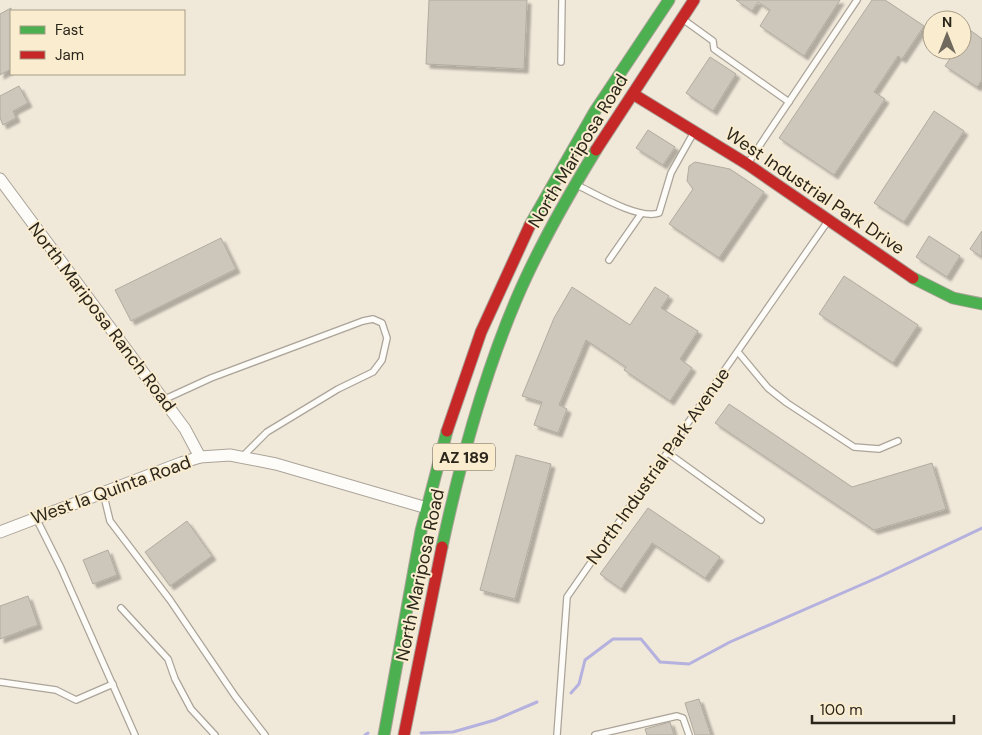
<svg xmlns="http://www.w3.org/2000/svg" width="982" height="735" viewBox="0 0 982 735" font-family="'DM Sans',sans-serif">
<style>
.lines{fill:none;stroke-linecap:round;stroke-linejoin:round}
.stream{stroke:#b4b1df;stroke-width:3}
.building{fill:#cdc6ba;stroke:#b1aca0;filter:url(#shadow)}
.lane-casing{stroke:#aba499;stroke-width:8}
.street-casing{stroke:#aba499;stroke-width:13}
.fast-casing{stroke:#aba499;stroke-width:13}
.jam-casing{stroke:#aba499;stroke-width:13}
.lane{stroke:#fdfcf9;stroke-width:5.5}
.street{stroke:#fdfcf9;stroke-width:11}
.fast{stroke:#4caf50;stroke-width:11}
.jam{stroke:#c62828;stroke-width:11}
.labels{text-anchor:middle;stroke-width:4;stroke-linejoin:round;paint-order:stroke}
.shield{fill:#faeccf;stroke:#696151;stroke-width:1}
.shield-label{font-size:16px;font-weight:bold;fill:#2b261b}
.street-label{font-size:18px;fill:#2b261b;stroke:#faeccf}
</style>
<defs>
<filter id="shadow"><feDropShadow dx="4" dy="4" stdDeviation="1" flood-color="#0004"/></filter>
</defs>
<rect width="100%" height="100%" fill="#f0e8d9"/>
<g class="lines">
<!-- stream -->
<g class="stream">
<polyline points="571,693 579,684 585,660 613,639 641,639 660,662 689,664 730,642 879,577 982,528"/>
<polyline points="421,733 453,732 495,720 537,702"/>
<polyline points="365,735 368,733"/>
</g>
</g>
<!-- building -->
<g class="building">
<polygon points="429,0 527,0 524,69 426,64"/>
<polygon points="736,0 840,0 804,56 760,26 770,10 758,2 752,11"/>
<polygon points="872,0 885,0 924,26 902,59 898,56 874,92 885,99 834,175 779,138"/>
<polygon points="11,8 11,69 0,75 0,14"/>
<polygon points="970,30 982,39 982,80 977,87 945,66 956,50 962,50 962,41"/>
<polygon points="710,57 736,74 713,111 686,93"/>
<polygon points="19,86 28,103 13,111 16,118 3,125 0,118 0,96"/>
<polygon points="934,111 964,131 904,222 874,203"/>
<polygon points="648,130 675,147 663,165 636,148"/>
<polygon points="695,162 730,169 764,192 719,258 669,224 693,189 687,181 689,166"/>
<polygon points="982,231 982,257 970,249"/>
<polygon points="929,236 960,256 947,277 916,257"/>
<polygon points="221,238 236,269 131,321 115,290"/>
<polygon points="844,276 918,325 893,363 819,314"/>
<polygon points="572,287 630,325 655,287 669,296 661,308 698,331 680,359 692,368 670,401 624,370 626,367 586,340 559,405 567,409 558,433 534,425 542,402 522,396 554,318"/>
<polygon points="729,404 852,487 932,463 946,509 874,530 715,423"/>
<polygon points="516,455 551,464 515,599 480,590"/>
<polygon points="648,508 720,557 705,578 652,543 621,589 600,574"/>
<polygon points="187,521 212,556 170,586 145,552"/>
<polygon points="108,550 117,575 93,584 83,560"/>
<polygon points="28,596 38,625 0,639 0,606"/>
<polygon points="699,699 711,735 695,735 685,703"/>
<polygon points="670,722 674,735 647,735 645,729"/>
</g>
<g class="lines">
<!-- lane casing -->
<g class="lane-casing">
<g id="lane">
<polyline points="684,20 713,41 714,49 789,102"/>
<polyline points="561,62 562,0"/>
<polyline points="748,163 857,0"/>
<path d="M 579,186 C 597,195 640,220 659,213 L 671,173 L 694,132"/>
<polyline points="609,260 641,214"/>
<polyline points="738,352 768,388 787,403 854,447 879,449 898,441"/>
<polyline points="163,400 211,378 363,321 373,319 382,323 387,338 382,360 373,372 338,389 267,432 242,457"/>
<polyline points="668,453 761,520"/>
<polyline points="103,492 110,521 170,600 235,696 265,735"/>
<polyline points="36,518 61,568 135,735"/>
<polyline points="121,608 168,659 175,679 191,709 215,735"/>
<polyline points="0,682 56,690 76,700 113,684"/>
<polyline points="557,735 567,597 828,221"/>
<polyline points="595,735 677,716 683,718 689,735"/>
</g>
</g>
<!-- street casing -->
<g class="street-casing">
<g id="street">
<polyline points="0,179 185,429 200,457"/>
<polyline points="0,532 181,463 200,457 230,455 276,464 427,508"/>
</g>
</g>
<!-- fast casing -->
<g class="fast-casing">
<g id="fast">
<polyline points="530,225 595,111 669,0"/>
<polyline points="913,278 953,298 982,304"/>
<path d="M 442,547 C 460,463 482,380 516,300 C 538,248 566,199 596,150"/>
<polyline points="384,735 421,531 447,431"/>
</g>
</g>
<!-- jam casing -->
<g class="jam-casing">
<g id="jam">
<polyline points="633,94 747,164 913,278"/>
<polyline points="596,150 694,0"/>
<polyline points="447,431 481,332 530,225"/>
<polyline points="404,735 442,547"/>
</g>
</g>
<!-- lane -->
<use href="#lane" class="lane"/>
<!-- street -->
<use href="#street" class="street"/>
<!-- fast -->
<use href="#fast" class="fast"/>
<!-- jam -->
<use href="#jam" class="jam"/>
</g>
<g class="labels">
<!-- shield labels -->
<rect class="shield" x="433" y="443.5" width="62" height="27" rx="4"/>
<g class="shield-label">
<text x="464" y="463">AZ 189</text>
</g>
<!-- street labels -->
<g class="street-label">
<text transform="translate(578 151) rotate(-59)" y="6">North Mariposa Road</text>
<text transform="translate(815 191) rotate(34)" y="6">West Industrial Park Drive</text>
<text transform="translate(102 317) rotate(53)" y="6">North Mariposa Ranch Road</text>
<text transform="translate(658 466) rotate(-55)" y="6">North Industrial Park Avenue</text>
<text transform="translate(111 490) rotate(-20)" y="6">West la Quinta Road</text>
<text transform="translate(420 575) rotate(-78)" y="6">North Mariposa Road</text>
</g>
</g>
<!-- legend -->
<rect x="10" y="10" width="175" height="65" fill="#faeccf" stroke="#a79d87"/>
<rect x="20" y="26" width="25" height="8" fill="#4caf50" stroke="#a79d87"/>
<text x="55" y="35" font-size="15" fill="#2b261b">Fast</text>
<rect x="20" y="51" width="25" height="8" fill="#c62828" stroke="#a79d87"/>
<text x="55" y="60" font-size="15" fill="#2b261b">Jam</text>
<!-- north arrow -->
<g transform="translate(947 35)"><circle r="24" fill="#faeccf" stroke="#a79d87"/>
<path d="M0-4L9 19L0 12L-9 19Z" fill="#706a5e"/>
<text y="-8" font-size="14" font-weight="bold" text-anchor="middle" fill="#2b261b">N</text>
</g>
<!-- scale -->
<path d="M812 715v8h142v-8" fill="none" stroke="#2b261b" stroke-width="2.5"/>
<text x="820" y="715" font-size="15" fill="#2b261b" stroke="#faeccf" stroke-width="4" paint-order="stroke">100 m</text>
</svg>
